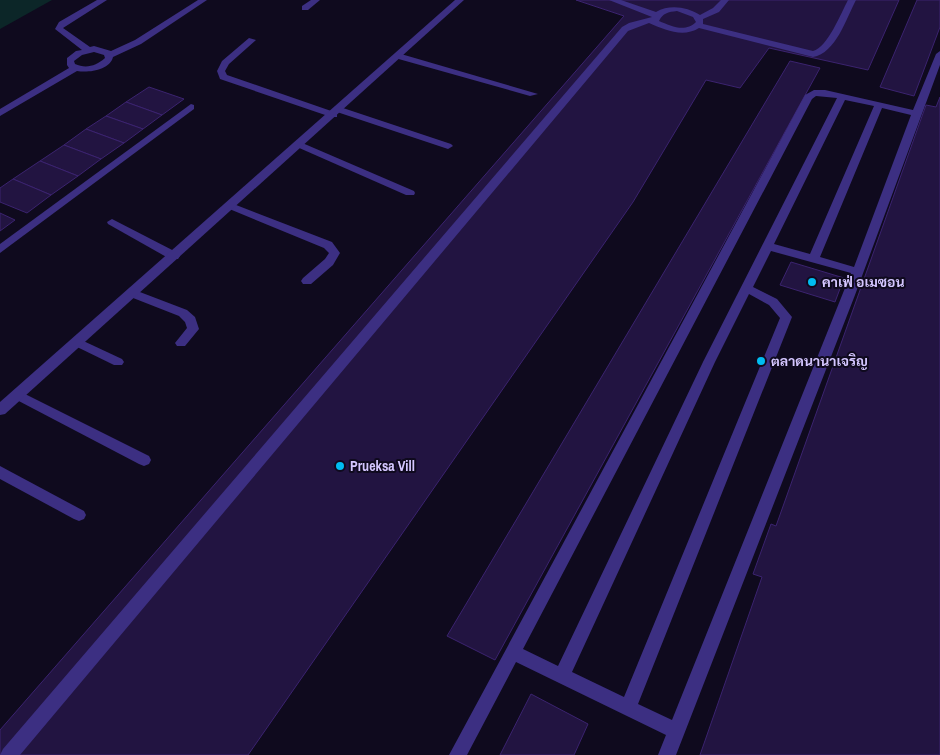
<svg xmlns="http://www.w3.org/2000/svg" width="940" height="755" viewBox="0 0 940 755" font-family="'Archivo Narrow',Sarabun,sans-serif">
<style>
.green{fill:#0c2628}
.building{fill:#221441;stroke:#3b236f}
.lines{fill:none;stroke-linecap:round;stroke-linejoin:round}
.service{fill:#3c2f82;fill-rule:evenodd}
.minor{fill:#3c2f82;fill-rule:evenodd}
.poi-dot{fill:#00bcf1;stroke:#0f0a1e;stroke-width:2}
.labels{text-anchor:middle;stroke-width:4;stroke-linejoin:round;paint-order:stroke}
.poi-label{font-size:14px;font-weight:bold;fill:#d4c6ff;stroke:#0f0a1e;text-anchor:start}
</style>
<rect width="100%" height="100%" fill="#0f0a1e"/>
<!-- green -->
<polygon class="green" points="0,0 52,0 0,29"/>
<!-- building -->
<g class="building">
<polygon points="576,0 899,0 868,70 769,48 740,88 706,80 633,202 248,755 0,755 0,730 624,16"/>
<polygon points="917,0 940,0 940,27 914,96 880,87"/>
<polygon points="790,61 820,68 495,660 447,636"/>
<polygon points="149,87 184,99 162,115 126,102"/>
<polygon points="940,97 940,755 700,755 762,577 753,574 771,524 776,526 926,105 936,107"/>
<polygon points="126,102 162,115 143,129 106,116"/>
<polygon points="106,116 143,129 124,143 86,129"/>
<polygon points="86,129 124,143 101,159 64,145"/>
<polygon points="64,145 101,159 78,176 40,161"/>
<polygon points="40,161 78,176 51,195 13,179"/>
<polygon points="13,179 51,195 27,213 0,202 0,188"/>
<polygon points="0,213 15,220 0,231"/>
<polygon points="791,262 844,278 835,302 780,285"/>
<polygon points="531,694 588,724 574,755 500,755"/>
</g>
<g class="lines">
<!-- service -->
<g class="service">
<polygon points="311,0 320,0 308,10 302,10 302,6"/>
<polygon points="249,38 256,40 229,64 225,71 227,75 337,113 337,117 331,117 220,79 217,71 222,61"/>
<path d="M 940,51 L 940,65 L 855,295 L 676,755 L 658,755 L 666,735 L 516,662 L 467,755 L 449,755 L 805,95 L 814,90 L 825,90 L 913,110 L 936,54 ZM 816,96 L 837,98 L 703,362 L 558,666 L 523,649 L 812,99 ZM 845,100 L 874,106 L 810,254 L 774,244 ZM 882,108 L 911,115 L 854,267 L 820,257 ZM 771,251 L 851,273 L 672,720 L 638,704 L 792,317 L 777,299 L 753,287 ZM 749,294 L 769,305 L 780,318 L 624,697 L 572,672 L 715,362 Z"/>
<polygon points="395,54 401,54 538,94 530,96 395,58"/>
<polygon points="340,107 451,144 453,146 448,149 337,112 337,108"/>
<polygon points="300,142 414,191 415,193 414,195 406,195 297,147 295,145"/>
<polygon points="231,203 332,242 340,253 333,265 311,284 303,284 301,281 303,278 325,259 329,253 324,248 227,208 227,204"/>
<polygon points="112,219 178,253 180,256 178,259 170,259 108,224 107,222"/>
<polygon points="132,289 187,310 195,317 199,329 185,346 177,346 175,343 187,328 185,322 179,316 128,296 126,293 128,290"/>
<polygon points="77,338 122,359 124,362 122,365 114,365 73,345 71,342"/>
<polygon points="17,390 149,456 151,460 149,464 144,466 139,464 13,398 11,395 13,392"/>
<polygon points="0,466 84,511 86,515 84,519 79,521 74,519 0,479"/>
</g>
<!-- minor -->
<g class="minor">
<path d="M 97,0 L 107,0 L 63,28 L 90,47 L 94,46 L 111,51 L 135,40 L 198,0 L 207,0 L 141,44 L 113,57 C 110,70 89,73 77,71 L 0,116 L 0,109 L 69,68 L 67,65 L 67,58 L 76,51 L 82,50 L 55,29 L 59,22 ZM 94,52 L 104,55 L 105,58 C 96,66 86,69 75,64 L 74,61 L 82,55 Z"/>
<polygon points="455,0 464,0 5,414 0,415 0,402"/>
<path d="M 609,0 L 621,0 L 656,12 C 670,4 687,7 700,15 L 713,8 L 721,0 L 729,0 L 719,12 L 703,19 L 703,24 L 813,51 C 828,47 841,13 848,0 L 856,0 C 846,19 836,53 813,57 L 699,28 C 683,38 665,30 649,23 L 628,31 L 20,755 L 0,755 L 3,749 L 622,27 L 629,23 L 652,17 ZM 677,11 L 693,17 L 696,22 C 685,33 671,26 659,21 C 663,13 668,12 677,11 Z"/>
<polygon points="191,104 194,105 194,109 0,253 0,244"/>
</g>
</g>
<!-- markers -->
<g class="poi-dot">
<circle cx="812" cy="282" r="5"/>
<circle cx="761" cy="361" r="5"/>
<circle cx="340" cy="466" r="5"/>
</g>
<g class="labels">
<!-- poi labels -->
<g class="poi-label">
<text x="822" y="287">คาเฟ่ อเมซอน</text>
<text x="771" y="366">ตลาดนานาเจริญ</text>
<text x="350" y="471">Prueksa Vill</text>
</g>
</g>
</svg>
